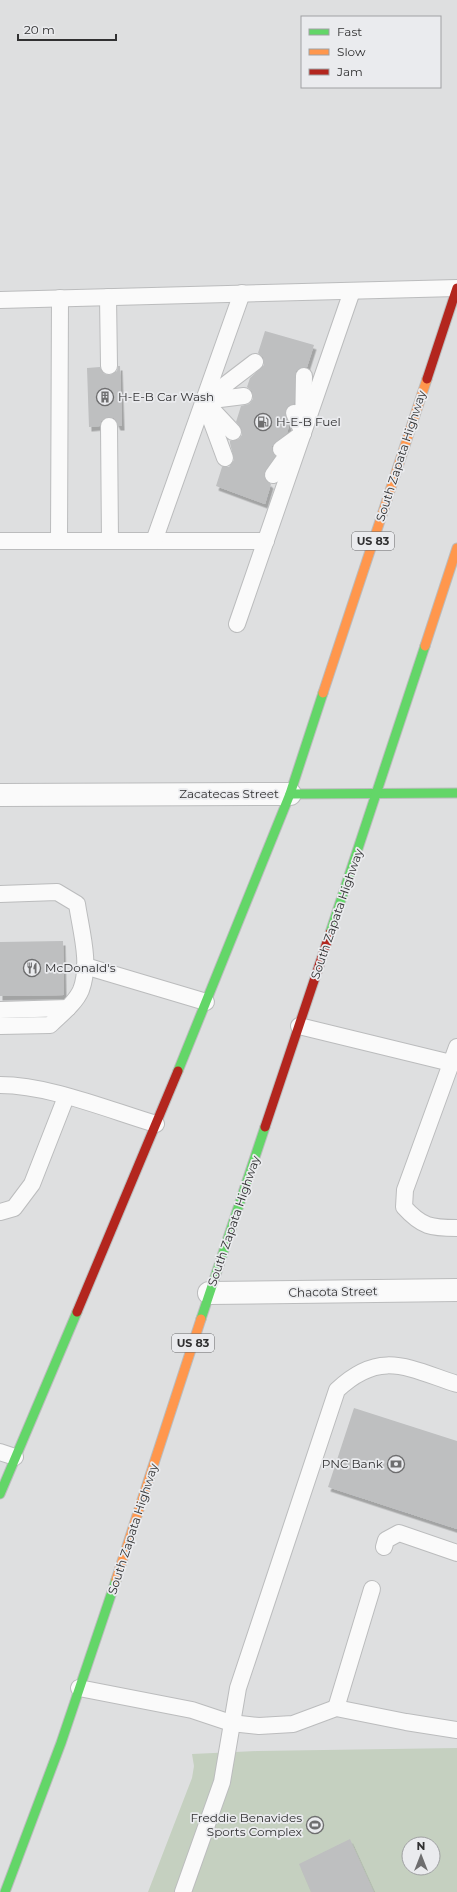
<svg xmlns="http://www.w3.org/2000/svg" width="457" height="1892" viewBox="0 0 457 1892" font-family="Montserrat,sans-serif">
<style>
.green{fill:#c5d0c0;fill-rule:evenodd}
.building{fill:#bebfc0;filter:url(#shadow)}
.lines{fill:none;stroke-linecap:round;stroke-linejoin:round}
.lane-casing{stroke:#bbbcbd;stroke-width:18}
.street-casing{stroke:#bbbcbd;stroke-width:24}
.fast-casing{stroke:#bbbcbd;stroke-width:11}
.slow-casing{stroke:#bbbcbd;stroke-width:11}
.jam-casing{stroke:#bbbcbd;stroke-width:11}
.lane{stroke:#fafafa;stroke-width:16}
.street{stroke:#fafafa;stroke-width:22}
.fast{stroke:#63d668;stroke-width:9}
.slow{stroke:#ff974d;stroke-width:9}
.jam{stroke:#b3261e;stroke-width:9}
.labels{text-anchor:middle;stroke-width:3.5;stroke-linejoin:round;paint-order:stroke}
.shield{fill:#eaebee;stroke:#68696a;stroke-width:1}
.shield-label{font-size:11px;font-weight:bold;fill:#313132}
.poi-label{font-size:12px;fill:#313132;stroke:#eaebee;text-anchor:start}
.street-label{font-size:12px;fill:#313132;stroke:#eaebee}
</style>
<defs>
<filter id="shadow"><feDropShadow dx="2.5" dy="4.5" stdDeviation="0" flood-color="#0004"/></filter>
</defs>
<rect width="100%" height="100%" fill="#dedfe0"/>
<!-- green -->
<path class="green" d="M 457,1748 L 457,1892 L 148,1892 L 192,1778 L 194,1766 L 192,1754 L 257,1751 ZM 409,1844 L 433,1844 L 433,1868 L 409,1868 Z"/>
<!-- building -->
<g class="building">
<polygon points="265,331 314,345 307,367 300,368 296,371 294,404 287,407 285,412 289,426 287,433 272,446 272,450 275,456 264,474 265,479 271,484 265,504 216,486 222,467 229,467 234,460 230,443 230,441 239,439 242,435 242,429 236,422 241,406 249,404 253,399 252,391 247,387 250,378 264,365 263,357 258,353"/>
<polygon points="118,366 120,366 122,426 118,426 114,418 109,417 101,421 100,426 89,427 87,368 100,367 104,374 110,375 117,371"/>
<polygon points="63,941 64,995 0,996 0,942"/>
<polygon points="354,1408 457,1441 457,1529 328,1487"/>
<polygon points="350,1839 374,1892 311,1892 299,1864"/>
</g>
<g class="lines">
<!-- lane casing -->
<g class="lane-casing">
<g id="lane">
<polyline points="108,297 109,366"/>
<polyline points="0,300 457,288"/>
<polyline points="244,396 204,401 255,362"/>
<polyline points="294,413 303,433 304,376"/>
<polyline points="109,426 110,541"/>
<polyline points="225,458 204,401 233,432"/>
<polyline points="273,475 303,433 281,449"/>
<polyline points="0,541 266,541"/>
<polyline points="59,541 60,298"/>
<polyline points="154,541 242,293"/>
<polyline points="237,624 352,291"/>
<path d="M 0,894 L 57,892 L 77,904 C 81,931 91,964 81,990 C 75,1004 60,1015 50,1025 L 0,1026"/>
<polyline points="85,966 206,1002"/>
<polyline points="0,1010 68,1008"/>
<polyline points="299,1026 451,1063 457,1063"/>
<path d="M 457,1047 L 405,1190 L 404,1207 C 422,1227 431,1228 457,1228"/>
<path d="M 0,1085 C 49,1085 109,1110 156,1124"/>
<polyline points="0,1212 14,1208 32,1184 66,1097"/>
<polyline points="0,1452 15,1457"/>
<polyline points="384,1547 386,1540 399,1533 457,1553"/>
<polyline points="79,1688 192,1710 231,1723 259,1726 293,1724 336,1708 406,1722 457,1730"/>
<polyline points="336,1708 372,1589"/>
<path d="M 183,1892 L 222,1782 L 238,1688 L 337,1390 C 380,1349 408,1368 457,1384"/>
</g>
</g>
<!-- street casing -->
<g class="street-casing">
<g id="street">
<polyline points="0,795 290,794"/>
<polyline points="209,1293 457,1290"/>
</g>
</g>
<!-- fast casing -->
<g class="fast-casing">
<g id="fast">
<polyline points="290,794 457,793"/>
<polyline points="330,933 425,646"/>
<polyline points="178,1071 290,794 323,693"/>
<polyline points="201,1319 265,1127"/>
<polyline points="0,1494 77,1312"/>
<polyline points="5,1892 61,1743 116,1580"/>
</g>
</g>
<!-- slow casing -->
<g class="slow-casing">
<g id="slow">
<polyline points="425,646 457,548"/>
<polyline points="323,693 427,379"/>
<polyline points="116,1580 201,1319"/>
</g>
</g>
<!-- jam casing -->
<g class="jam-casing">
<g id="jam">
<polyline points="427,379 457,288"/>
<polyline points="265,1127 330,933"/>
<polyline points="77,1312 178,1071"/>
</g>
</g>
<!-- lane -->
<use href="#lane" class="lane"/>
<!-- street -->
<use href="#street" class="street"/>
<!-- fast -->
<use href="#fast" class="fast"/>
<!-- slow -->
<use href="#slow" class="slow"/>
<!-- jam -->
<use href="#jam" class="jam"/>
</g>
<!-- icons -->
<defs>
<g id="building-ring" transform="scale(0.9)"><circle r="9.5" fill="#eaebee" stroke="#6e6e6f" stroke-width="1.5"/><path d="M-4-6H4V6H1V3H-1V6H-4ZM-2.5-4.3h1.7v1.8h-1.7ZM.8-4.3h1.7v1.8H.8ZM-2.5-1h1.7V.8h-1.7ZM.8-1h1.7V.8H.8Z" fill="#6e6e6f"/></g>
<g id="fuel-ring" transform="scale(0.9)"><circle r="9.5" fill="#eaebee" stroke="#6e6e6f" stroke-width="1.5"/><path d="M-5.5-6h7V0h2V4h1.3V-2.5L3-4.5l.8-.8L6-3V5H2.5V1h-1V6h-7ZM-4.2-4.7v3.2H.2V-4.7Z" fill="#6e6e6f"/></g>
<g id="restaurant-ring" transform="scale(0.9)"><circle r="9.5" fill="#eaebee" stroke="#6e6e6f" stroke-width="1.5"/><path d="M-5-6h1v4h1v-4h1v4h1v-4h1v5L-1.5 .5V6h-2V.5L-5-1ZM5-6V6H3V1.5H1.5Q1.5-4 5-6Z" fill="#6e6e6f"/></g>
<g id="bank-ring" transform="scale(0.9)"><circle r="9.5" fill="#eaebee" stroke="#6e6e6f" stroke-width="1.5"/><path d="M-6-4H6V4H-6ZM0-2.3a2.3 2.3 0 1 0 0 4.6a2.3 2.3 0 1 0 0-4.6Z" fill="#6e6e6f"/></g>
<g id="stadium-ring" transform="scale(0.9)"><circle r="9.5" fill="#eaebee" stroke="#6e6e6f" stroke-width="1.5"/><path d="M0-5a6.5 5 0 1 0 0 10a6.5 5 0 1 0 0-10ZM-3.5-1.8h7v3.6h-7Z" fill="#6e6e6f"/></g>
</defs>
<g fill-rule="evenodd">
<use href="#building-ring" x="105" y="397"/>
<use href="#fuel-ring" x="263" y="422"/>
<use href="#restaurant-ring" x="32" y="968"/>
<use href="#bank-ring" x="396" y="1464"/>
<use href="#stadium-ring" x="315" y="1825"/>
</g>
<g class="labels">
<!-- shield labels -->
<g class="shield">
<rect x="352" y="532" width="42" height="18" rx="3"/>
<rect x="172" y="1334" width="42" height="18" rx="3"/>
</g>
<g class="shield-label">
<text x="373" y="545">US 83</text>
<text x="193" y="1347">US 83</text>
</g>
<!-- poi labels -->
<g class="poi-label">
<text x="118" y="401">H-E-B Car Wash</text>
<text x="276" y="426">H-E-B Fuel</text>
<text x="45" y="972">McDonald's</text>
<text x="383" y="1468" text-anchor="end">PNC Bank</text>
<text x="302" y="1822" text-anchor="end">Freddie Benavides<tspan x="302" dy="14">Sports Complex</tspan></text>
</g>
<!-- street labels -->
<g class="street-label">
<text transform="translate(401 456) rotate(-72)" y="4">South Zapata Highway</text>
<text x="229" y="798">Zacatecas Street</text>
<text transform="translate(337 914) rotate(-71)" y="4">South Zapata Highway</text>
<text transform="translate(234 1221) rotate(-71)" y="4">South Zapata Highway</text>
<text transform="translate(333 1292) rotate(-1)" y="4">Chacota Street</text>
<text transform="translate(133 1529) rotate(-72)" y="4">South Zapata Highway</text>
</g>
</g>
<!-- legend -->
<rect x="301" y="16" width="140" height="72" fill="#eaebee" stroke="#a0a1a3"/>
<rect x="309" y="29" width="20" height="6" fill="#63d668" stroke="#a0a1a3"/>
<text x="337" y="36" font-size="12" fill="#313132">Fast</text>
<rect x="309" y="49" width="20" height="6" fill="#ff974d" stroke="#a0a1a3"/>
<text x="337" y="56" font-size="12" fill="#313132">Slow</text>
<rect x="309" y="69" width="20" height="6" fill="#b3261e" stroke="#a0a1a3"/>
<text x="337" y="76" font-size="12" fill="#313132">Jam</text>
<!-- north arrow -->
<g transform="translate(421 1856)"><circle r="19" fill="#eaebee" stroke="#a0a1a3"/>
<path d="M0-3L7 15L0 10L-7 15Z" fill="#6e6e6f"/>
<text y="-6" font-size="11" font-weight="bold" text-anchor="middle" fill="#313132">N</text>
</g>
<!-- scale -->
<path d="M18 34v6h98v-6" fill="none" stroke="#313132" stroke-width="2"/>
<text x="24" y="34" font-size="12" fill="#313132" stroke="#eaebee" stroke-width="3" paint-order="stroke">20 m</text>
</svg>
